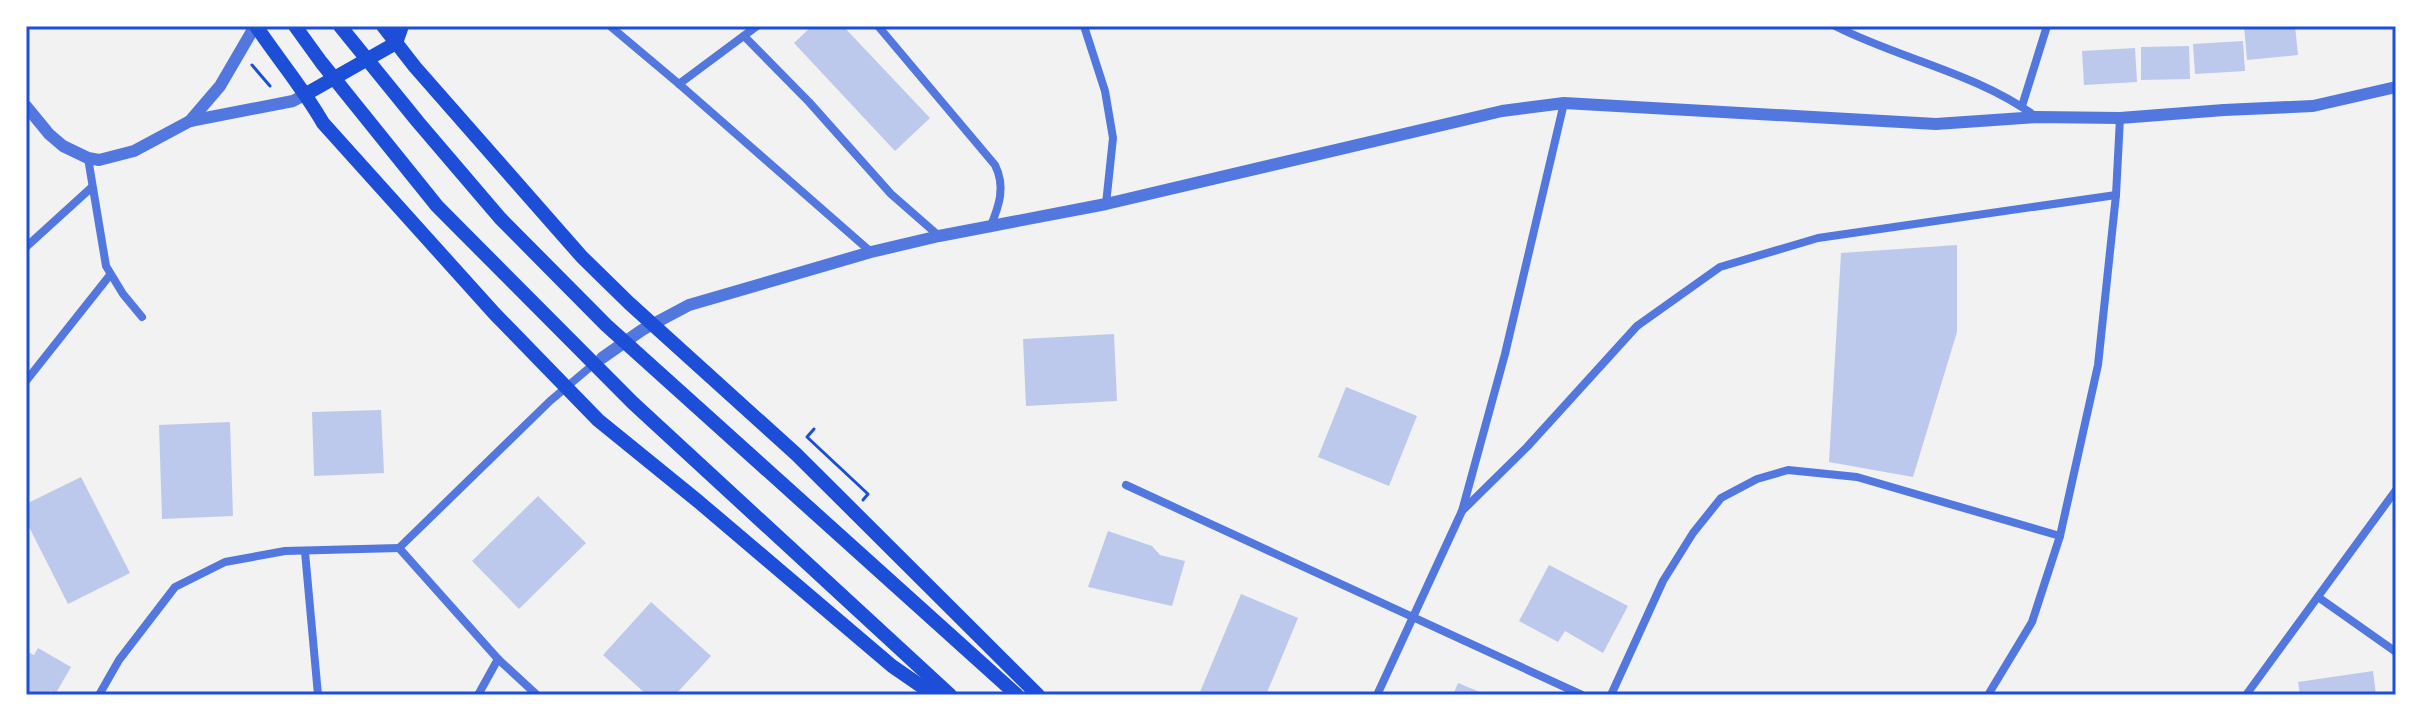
<svg xmlns="http://www.w3.org/2000/svg" width="2422" height="721" viewBox="0 0 2422 721" font-family="'Roboto Serif',serif">
<style>
.building{fill:#bdc9ec}
.lines{fill:none;stroke-linecap:round;stroke-linejoin:round}
.path{stroke:#1d4ed8;stroke-width:3}
.minor{stroke:#5277de;stroke-width:8}
.tertiary{stroke:#5277de;stroke-width:12}
.secondary{stroke:#1d4ed8;stroke-width:14}
.primary{stroke:#1d4ed8;stroke-width:14}
.neatline{fill:none;stroke:#1d4ed8;stroke-width:3}
</style>
<rect width="100%" height="100%" fill="#f2f2f2"/>
<!-- building -->
<g class="building">
<polygon points="812,26 843,26 930,118 895,151 794,43"/>
<polygon points="2244,26 2295,26 2298,55 2247,60"/>
<polygon points="2243,41 2245,71 2195,74 2193,44"/>
<polygon points="2189,46 2190,79 2141,80 2141,47"/>
<polygon points="2135,48 2137,82 2084,85 2082,51"/>
<polygon points="1957,245 1957,332 1913,477 1829,462 1841,253"/>
<polygon points="1114,334 1117,401 1026,406 1023,339"/>
<polygon points="1346,387 1417,416 1389,486 1318,457"/>
<polygon points="381,410 384,473 314,476 312,412"/>
<polygon points="230,422 233,516 162,519 159,425"/>
<polygon points="81,477 130,573 68,604 26,521 26,504"/>
<polygon points="538,496 586,543 519,609 472,561"/>
<polygon points="1108,531 1152,546 1160,555 1185,561 1172,606 1088,587"/>
<polygon points="1549,565 1628,606 1603,653 1565,631 1558,642 1519,621"/>
<polygon points="1241,594 1298,618 1266,695 1207,695 1200,692"/>
<polygon points="651,602 711,656 675,695 647,695 603,655"/>
<polygon points="38,648 71,667 56,693 50,691 47,695 26,695 26,651 34,655"/>
<polygon points="2373,671 2376,695 2300,695 2298,682"/>
<polygon points="1458,683 1487,695 1453,695"/>
</g>
<g class="lines">
<!-- path -->
<g class="path">
<polyline points="252,65 270,86"/>
<polyline points="814,429 807,437 868,494 863,500"/>
</g>
<!-- minor -->
<g class="minor">
<polyline points="610,26 679,84 871,252"/>
<path d="M 878,26 L 995,165 C 1006,187 999,206 990,228"/>
<polyline points="1084,26 1105,91 1113,138 1106,204"/>
<path d="M 1835,26 C 1900,59 1976,73 2035,116"/>
<polyline points="744,36 809,102 891,194 939,236"/>
<polyline points="679,84 757,26"/>
<polyline points="2022,106 2047,26"/>
<polyline points="88,158 106,266 123,294 142,317"/>
<polyline points="26,247 92,187"/>
<polyline points="26,381 110,275"/>
<polyline points="1126,485 1582,695"/>
<polyline points="1462,511 1527,447 1637,326 1720,267 1818,238 2116,195"/>
<polyline points="399,548 550,401 595,363"/>
<polyline points="399,548 498,659 537,695"/>
<polyline points="305,552 318,695"/>
<polyline points="2318,597 2396,652"/>
<polyline points="99,695 119,660 175,587 225,562 285,551 399,548"/>
<polyline points="478,695 498,659"/>
<polyline points="1377,695 1462,511 1505,354 1564,103"/>
<polyline points="1611,695 1663,581 1693,533 1721,498 1757,479 1788,470 1857,477 2060,536"/>
<polyline points="1988,695 2032,622 2060,536 2098,365 2116,195 2120,118"/>
<polyline points="2246,695 2396,490"/>
</g>
<!-- tertiary -->
<g class="tertiary">
<polyline points="26,106 49,134 63,146 88,158 99,160 134,151 190,121 293,101 306,94"/>
<polyline points="190,121 220,86 255,26"/>
<polyline points="602,358 642,330 689,305 871,252 939,236 1106,204 1502,111 1564,103 1936,124 2036,117 2120,118 2224,110 2313,106 2396,87"/>
</g>
<!-- secondary -->
<polyline class="secondary" points="396,43 402,26"/>
<!-- primary -->
<g class="primary">
<path d="M 256,26 C 278,59 303,88 323,123 L 494,313 L 598,420 L 699,502 L 892,666 L 934,695"/>
<polyline points="295,26 321,62 437,206 633,403 950,695"/>
<polyline points="340,26 418,122 500,218 606,325 1017,695"/>
<polyline points="383,26 415,67 582,257 629,303 796,454 1038,695"/>
<polyline points="306,94 396,43"/>
</g>
</g>
<!-- border -->
<rect width="2422" height="721" fill="none" stroke="#ffffff" stroke-width="56"/>
<rect x="28" y="28" width="2366" height="665" class="neatline"/>
</svg>
